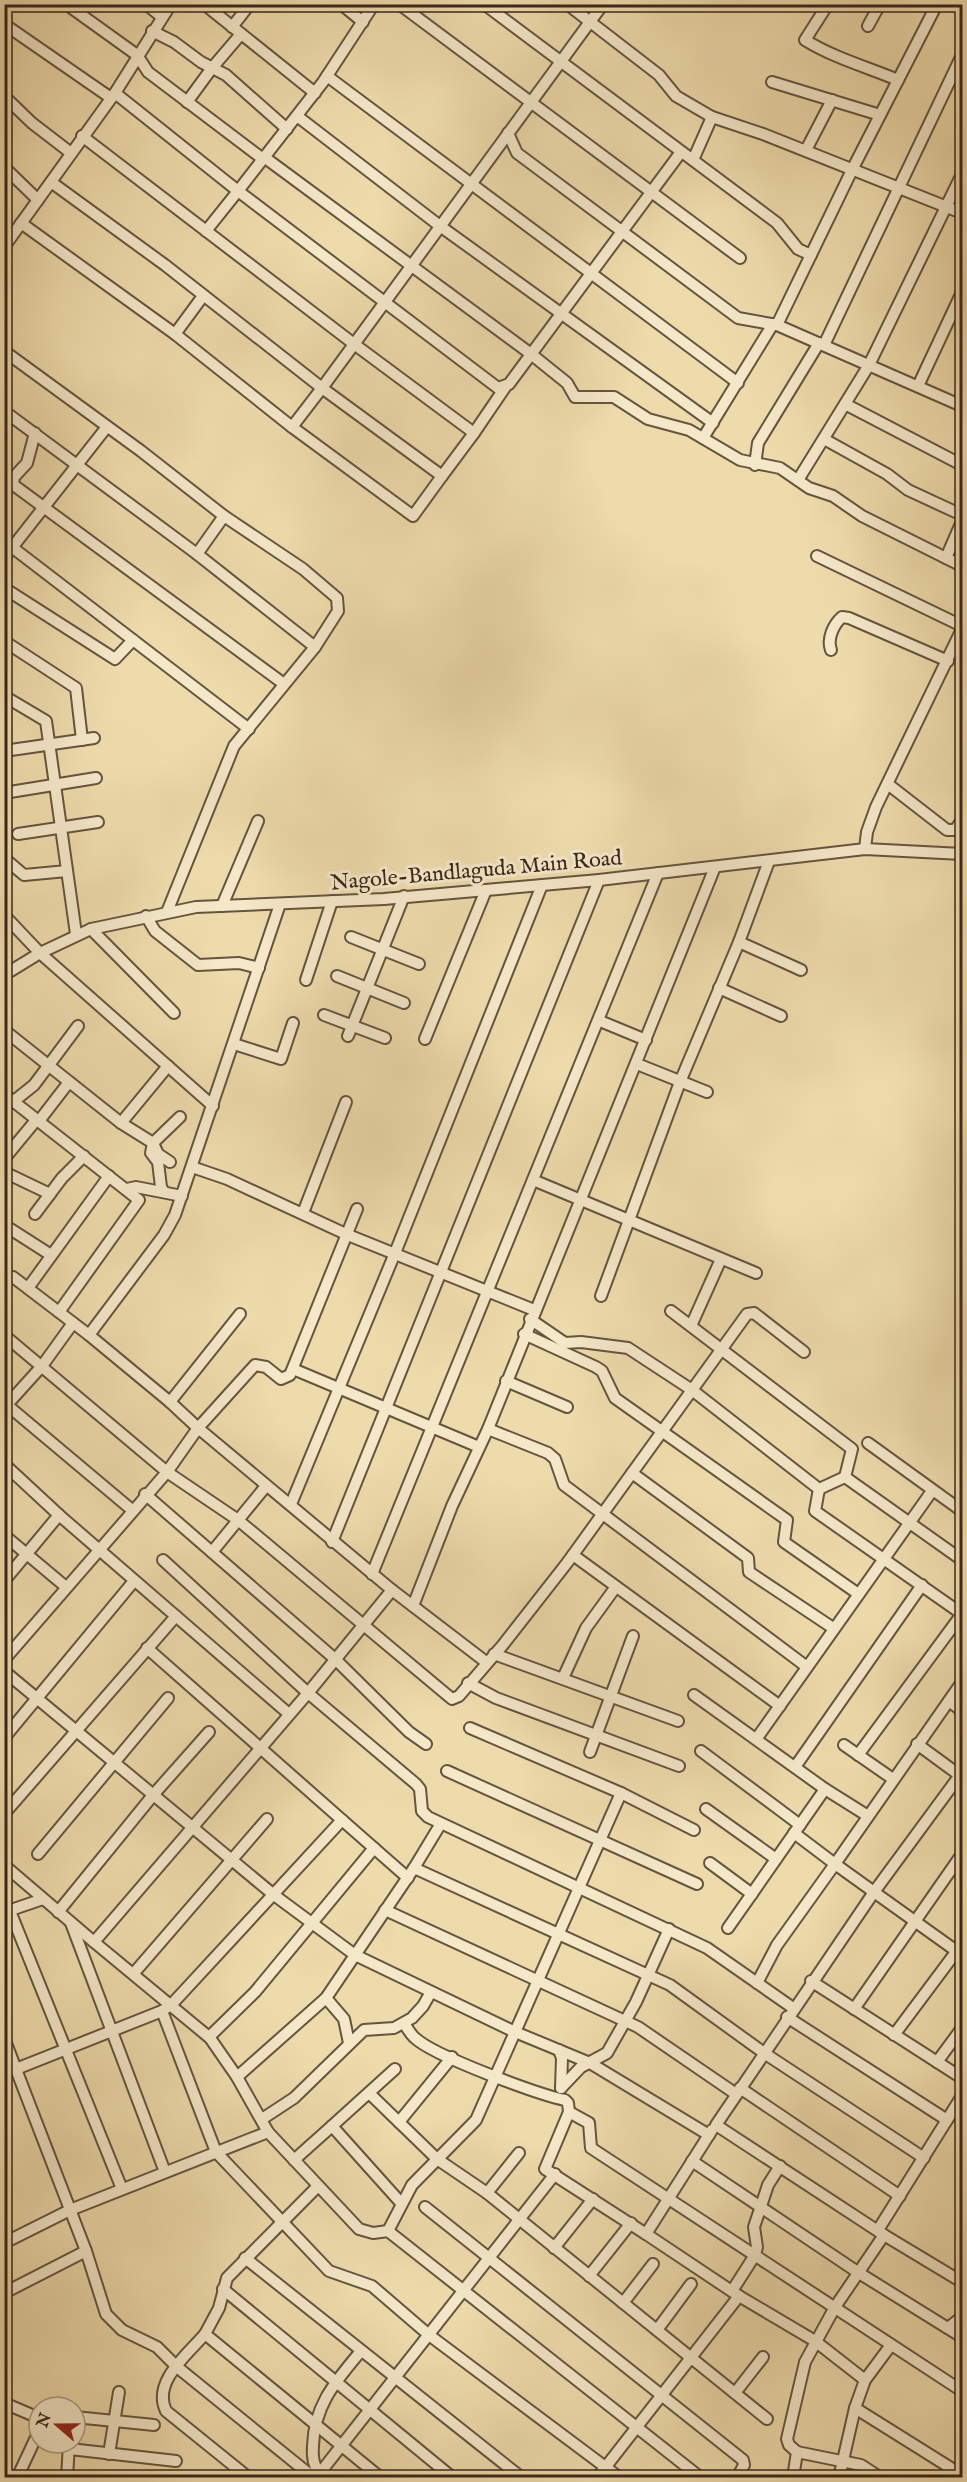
<svg xmlns="http://www.w3.org/2000/svg" width="967" height="2482" viewBox="0 0 967 2482" font-family="'IM FELL English',serif">
<style>
.lines{fill:none;stroke-linecap:round;stroke-linejoin:round}
.minor-casing{stroke:#66543f;stroke-width:14}
.minor{stroke:#f4e8c9;stroke-width:10}
.labels{text-anchor:middle;stroke-width:6;stroke-linejoin:round;paint-order:stroke}
.street-label{font-size:22px;fill:#39271b;stroke:#f4e8c9}
</style>
<rect width="100%" height="100%" fill="#eedbac"/>
<filter id="stains"><feTurbulence type="fractalNoise" baseFrequency=".00333" numOctaves="4"/><feColorMatrix values="0 0 0 0 .2 0 0 0 0 .09 0 0 0 0 .02 0 0 0 .5 -.17"/></filter>
<radialGradient id="worn" r=".72"><stop offset=".6" stop-color="#630" stop-opacity="0"/><stop offset="1" stop-color="#630" stop-opacity=".3"/></radialGradient>
<g class="lines">
<!-- minor casing -->
<g class="minor-casing">
<g id="minor">
<polyline points="66,4 137,55 148,72 263,159"/>
<polyline points="146,4 162,17"/>
<polyline points="204,4 315,93"/>
<polyline points="341,4 363,22"/>
<polyline points="374,4 323,82 238,191 498,388 509,384 681,152"/>
<polyline points="399,4 740,258"/>
<polyline points="484,4 777,223 798,249 811,255"/>
<polyline points="567,4 659,75 676,96 712,117 763,134 962,213"/>
<path d="M 828,4 L 805,40 C 834,58 867,67 898,80"/>
<polyline points="4,24 111,98"/>
<polyline points="868,26 880,4"/>
<polyline points="232,27 250,4"/>
<polyline points="152,31 174,42 201,62 226,75 287,129"/>
<polyline points="327,76 738,383"/>
<polyline points="772,82 880,115"/>
<polyline points="115,93 238,191 206,231"/>
<polyline points="4,96 32,123 71,153"/>
<polyline points="187,102 212,68 241,34"/>
<polyline points="297,116 440,226 713,423"/>
<polyline points="508,133 517,153 738,318 777,325 962,406"/>
<polyline points="82,136 354,344 474,433 442,476 322,388 292,427"/>
<polyline points="806,150 832,100"/>
<polyline points="264,157 531,354 567,383 575,397 614,397 648,419 689,430 740,460 780,468 809,488 833,496 862,516 962,566"/>
<polyline points="693,160 712,117"/>
<polyline points="4,167 38,200"/>
<polyline points="51,182 165,265 322,388 603,4"/>
<polyline points="21,223 175,334 292,427 413,516 442,476"/>
<polyline points="4,247 115,93 171,4"/>
<polyline points="777,325 853,168 937,4"/>
<polyline points="175,334 203,296"/>
<polyline points="824,345 962,55"/>
<polyline points="4,351 141,451 224,516 303,569 337,598 338,611 315,647 234,746 167,912"/>
<polyline points="918,386 962,292"/>
<polyline points="845,404 962,465"/>
<polyline points="4,411 197,554 315,647"/>
<polyline points="474,433 506,386"/>
<polyline points="703,438 773,324"/>
<polyline points="824,439 887,474 908,490 962,515"/>
<polyline points="755,465 758,443 819,343"/>
<polyline points="4,478 284,684"/>
<polyline points="798,480 869,365 962,174"/>
<polyline points="13,484 14,477 27,463 35,433"/>
<polyline points="4,541 249,729"/>
<polyline points="197,554 224,516"/>
<polyline points="817,556 962,626"/>
<polyline points="4,558 106,428"/>
<polyline points="946,558 962,521"/>
<polyline points="4,588 115,659 133,640"/>
<polyline points="4,641 76,688 82,740"/>
<path d="M 831,650 C 827,639 833,625 842,617 L 849,618 L 948,661"/>
<polyline points="4,696 46,721 76,934"/>
<polyline points="4,751 94,738"/>
<polyline points="889,785 947,830 955,830 962,820"/>
<polyline points="4,793 96,778"/>
<polyline points="18,834 98,822"/>
<polyline points="865,849 867,832 876,807 962,629"/>
<polyline points="4,858 24,875 67,871"/>
<polyline points="222,906 258,821"/>
<polyline points="4,915 40,953 213,1106"/>
<polyline points="146,916 155,931 198,965 239,963 259,968"/>
<polyline points="91,929 174,1013"/>
<polyline points="351,937 419,964"/>
<polyline points="739,942 801,970"/>
<polyline points="4,975 40,953 91,929 196,907 384,899 599,880 865,849 962,854"/>
<polyline points="337,976 404,1003"/>
<polyline points="306,980 332,901"/>
<polyline points="719,988 781,1016"/>
<polyline points="324,1015 385,1038"/>
<polyline points="600,1021 646,1040"/>
<polyline points="4,1030 121,1123 153,1143 158,1154 170,1162"/>
<polyline points="348,1036 404,896"/>
<polyline points="425,1039 486,890"/>
<polyline points="234,1044 281,1059 293,1023"/>
<polyline points="637,1064 707,1092"/>
<polyline points="4,1094 139,1200 59,1312"/>
<polyline points="14,1101 34,1085 78,1026"/>
<polyline points="39,1121 69,1082"/>
<polyline points="121,1123 168,1066"/>
<polyline points="4,1159 37,1119"/>
<polyline points="192,1167 227,1179 348,1235 534,1310"/>
<polyline points="4,1172 50,1194"/>
<polyline points="533,1180 756,1273"/>
<polyline points="127,1189 136,1187 182,1196"/>
<polyline points="164,1192 161,1187 158,1162 151,1153 153,1143 180,1117"/>
<polyline points="357,1209 290,1375 281,1379 266,1367 255,1365 198,1428 392,1590 486,1662"/>
<polyline points="303,1213 346,1102"/>
<polyline points="35,1214 62,1178 84,1156"/>
<polyline points="4,1225 51,1255"/>
<polyline points="4,1277 13,1277 89,1335 164,1235 175,1215 280,904"/>
<polyline points="28,1288 109,1176"/>
<polyline points="601,1296 680,1082 739,942 769,861"/>
<polyline points="671,1311 852,1449 845,1477"/>
<polyline points="530,1319 565,1343 581,1342 628,1348 692,1390 819,1489 815,1511 962,1614"/>
<polyline points="691,1326 721,1259"/>
<polyline points="524,1334 596,1367 602,1371 615,1398 787,1520 784,1542 857,1593"/>
<polyline points="4,1335 167,1472 238,1520 452,1699 459,1696 502,1646 567,1563 747,1314 754,1313 804,1352"/>
<polyline points="89,1335 170,1402 240,1314"/>
<polyline points="293,1369 479,1447"/>
<polyline points="506,1381 567,1407"/>
<polyline points="7,1405 132,1510"/>
<polyline points="4,1408 42,1366 73,1323"/>
<polyline points="488,1429 548,1453 555,1459 564,1485 807,1667"/>
<polyline points="868,1443 962,1511"/>
<polyline points="4,1464 59,1515 289,1714"/>
<polyline points="632,1473 748,1558 749,1572 833,1628"/>
<polyline points="845,1477 962,1560"/>
<polyline points="819,1489 845,1477"/>
<polyline points="145,1494 335,1659 409,1732 426,1744"/>
<polyline points="291,1504 395,1253 542,885"/>
<polyline points="4,1535 66,1587"/>
<polyline points="332,1542 599,880"/>
<polyline points="212,1552 266,1486"/>
<polyline points="573,1555 780,1706"/>
<polyline points="163,1560 308,1693 416,1784 420,1789 422,1811 428,1817 707,1948 793,2008"/>
<polyline points="372,1574 658,873"/>
<polyline points="4,1581 59,1515"/>
<polyline points="413,1606 452,1506 488,1429 715,867"/>
<polyline points="494,1654 678,1721"/>
<polyline points="4,1660 167,1472 198,1428 170,1402"/>
<polyline points="4,1671 274,1895 355,1955 515,2032 590,2063 709,2135"/>
<polyline points="563,1678 586,1628 615,1588"/>
<polyline points="962,1682 835,1864 874,1892 716,2125 884,2235 962,2282"/>
<polyline points="468,1683 496,1698 679,1766"/>
<polyline points="694,1695 825,1789 868,1816"/>
<polyline points="949,1701 962,1711"/>
<polyline points="470,1728 621,1793 694,1830"/>
<polyline points="4,1738 134,1581"/>
<polyline points="757,1738 932,1491"/>
<polyline points="917,1744 962,1777"/>
<polyline points="844,1745 893,1779"/>
<polyline points="701,1751 800,1825"/>
<polyline points="590,1752 633,1636"/>
<polyline points="858,1755 962,1614"/>
<polyline points="795,1767 922,1585"/>
<polyline points="447,1771 697,1884"/>
<polyline points="960,1775 874,1892 962,1955"/>
<polyline points="706,1809 776,1859"/>
<polyline points="4,1814 176,1616"/>
<polyline points="342,1820 408,1878"/>
<polyline points="38,1854 168,1698"/>
<polyline points="710,1863 752,1894"/>
<polyline points="4,1865 94,1942 210,2038 237,2077 268,2132 359,2229 373,2233 388,2231 701,2478"/>
<polyline points="414,1868 670,1985 764,2053 924,2158"/>
<polyline points="385,1910 638,2027 736,2094"/>
<polyline points="10,1911 122,2189"/>
<polyline points="5,1912 43,1899"/>
<polyline points="58,1912 154,1794 209,1732"/>
<polyline points="71,1923 165,2172"/>
<polyline points="728,1928 825,1789"/>
<polyline points="94,1942 308,1693 392,1590"/>
<polyline points="134,1973 267,1819"/>
<polyline points="811,1981 962,2078"/>
<polyline points="757,1983 777,1945 835,1864 794,1833"/>
<polyline points="326,1998 344,2019 349,2043"/>
<polyline points="854,2009 962,1854"/>
<polyline points="162,2011 216,2152 329,2271 372,2286 429,2335 620,2478"/>
<polyline points="787,2017 947,2120"/>
<path d="M 404,2023 C 407,2028 411,2035 415,2038 C 434,2056 537,2094 565,2100 L 568,2103 L 569,2112 L 545,2169 L 646,2234"/>
<polyline points="894,2035 962,1944"/>
<polyline points="209,2037 255,1992 374,1848"/>
<polyline points="4,2038 86,2251 106,2314 122,2330 157,2347 177,2367 314,2478"/>
<polyline points="559,2050 562,2058 561,2088"/>
<polyline points="937,2062 962,2028"/>
<polyline points="16,2069 162,2011 172,2004 342,1820 147,1648"/>
<polyline points="237,2077 326,1998 414,1868 440,1825"/>
<polyline points="561,2088 581,2067 607,2053 636,2002 669,1929"/>
<polyline points="740,2088 900,2196"/>
<polyline points="369,2093 437,2159 487,2193 767,2419"/>
<polyline points="569,2112 589,2123 591,2148 962,2391"/>
<polyline points="262,2119 294,2098 364,2030 394,2028 412,2018 423,2006 431,1992"/>
<polyline points="399,2122 452,2057"/>
<polyline points="332,2126 395,2069"/>
<polyline points="712,2130 646,2234 739,2296 815,2341 865,2380"/>
<polyline points="294,2160 332,2126 401,2203"/>
<polyline points="692,2161 859,2273 962,2337"/>
<polyline points="487,2193 519,2153"/>
<polyline points="425,2207 743,2460 744,2465 737,2478"/>
<polyline points="878,2230 962,2096"/>
<polyline points="388,2231 412,2185 476,2120 621,1793"/>
<polyline points="4,2243 70,2210 268,2132"/>
<polyline points="554,2248 593,2199"/>
<polyline points="245,2258 522,2478"/>
<polyline points="589,2276 631,2223"/>
<polyline points="223,2289 453,2478"/>
<polyline points="732,2291 755,2255 757,2247 754,2227 768,2185 780,2166"/>
<polyline points="4,2293 86,2251"/>
<polyline points="623,2303 653,2264"/>
<polyline points="948,2328 962,2317"/>
<polyline points="657,2330 691,2284"/>
<polyline points="205,2334 219,2308 227,2278 318,2186"/>
<polyline points="735,2393 763,2357"/>
<polyline points="4,2403 39,2418"/>
<polyline points="855,2408 962,2475"/>
<polyline points="75,2417 154,2425"/>
<polyline points="70,2449 176,2461"/>
<polyline points="797,2452 789,2445 787,2439 805,2362 835,2307 884,2235"/>
<polyline points="109,2454 119,2392"/>
<path d="M 319,2473 C 313,2465 312,2457 313,2446 C 314,2405 336,2381 361,2351"/>
<polyline points="17,2478 39,2431"/>
<polyline points="67,2478 69,2443"/>
<path d="M 249,2478 L 166,2411 C 152,2382 187,2355 205,2334 L 381,2478"/>
<polyline points="316,2478 555,2174"/>
<polyline points="597,2478 739,2296"/>
<polyline points="793,2478 797,2452 861,2465 881,2478"/>
<polyline points="839,2478 855,2408 865,2380 891,2345"/>
</g>
</g>
<!-- minor -->
<use href="#minor" class="minor"/>
</g>
<g class="labels">
<!-- street labels -->
<g class="street-label">
<text transform="translate(476 869) rotate(-5)" y="8">Nagole-Bandlaguda Main Road</text>
</g>
</g>
<!-- margin -->
<rect width="967" height="2482" fill="none" stroke="#eedbac" stroke-width="24"/>
<rect x="6" y="6" width="955" height="2470" fill="none" stroke="#39271b" stroke-width="3"/>
<rect x="12" y="12" width="943" height="2458" fill="none" stroke="#39271b" stroke-width="1.5"/>
<!-- north arrow -->
<g transform="translate(57 2425) rotate(290)"><circle r="28" fill="#f4e8c9" stroke="#a99b83" stroke-width="1.5"/>
<path d="M0-4.5L10 22L0 15L-10 22Z" fill="#8f2418"/>
<text y="-9" font-size="16" font-weight="bold" text-anchor="middle" fill="#39271b">N</text>
</g>
<rect width="100%" height="100%" filter="url(#stains)"/>
<rect width="100%" height="100%" fill="url(#worn)"/>
</svg>
